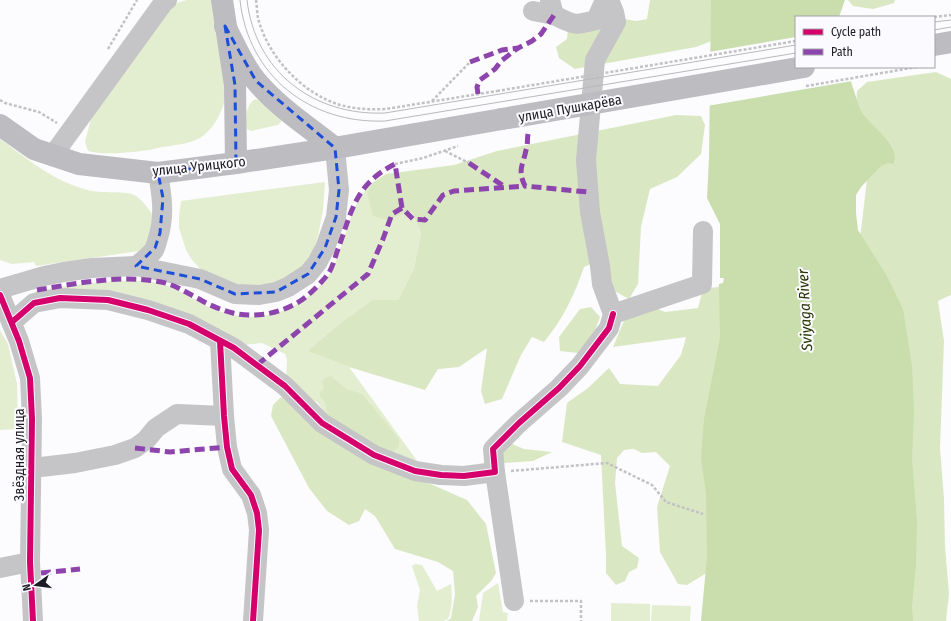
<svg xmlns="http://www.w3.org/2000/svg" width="951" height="621" viewBox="0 0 951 621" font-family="'Fira Sans Condensed',sans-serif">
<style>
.green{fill:#e3eed1}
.forest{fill:#d9e8c3}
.water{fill:#caddad}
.pier{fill:#fcfbfe}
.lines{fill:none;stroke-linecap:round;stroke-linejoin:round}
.path{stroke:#c2c1c4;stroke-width:2.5;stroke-dasharray:3 2;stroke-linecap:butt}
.minor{stroke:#c5c4c7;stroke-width:20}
.major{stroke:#bdbcc0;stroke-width:22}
.tram{stroke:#b9b8bb;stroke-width:1}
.path-bridge{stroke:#c2c1c4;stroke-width:2.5;stroke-dasharray:3 2;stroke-linecap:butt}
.major-bridge{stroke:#bdbcc0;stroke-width:22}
.quiet{stroke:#8e44ad;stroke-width:5;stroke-dasharray:10 5;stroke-linecap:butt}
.cycleway-casing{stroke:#fbfaff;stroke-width:8}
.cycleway{stroke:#d6006c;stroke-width:6}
.marked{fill:none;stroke:#1d4ed8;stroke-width:3;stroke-dasharray:8 5;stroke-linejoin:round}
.labels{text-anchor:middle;stroke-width:4;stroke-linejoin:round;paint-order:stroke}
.street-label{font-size:14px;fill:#1d1b23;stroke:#fbfaff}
.water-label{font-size:15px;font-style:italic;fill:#273601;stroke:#fbfaff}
</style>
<rect width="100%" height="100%" fill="#fcfbfe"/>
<!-- green -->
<g class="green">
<path d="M 187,0 L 211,0 C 214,19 218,38 221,57 C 223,70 227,84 225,97 C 223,112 213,130 200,138 C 188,145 171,145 158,148 C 142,152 104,156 88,151 L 85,142 L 92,115 L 173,4 Z"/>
<path d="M 255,99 L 259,100 L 281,120 L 281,122 L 278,125 L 251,131 L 247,129 C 245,120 246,104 255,99 Z"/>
<path d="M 0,139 C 27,159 55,182 88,190 C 100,194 128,190 136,196 C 143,201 154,214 156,223 C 157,228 155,234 155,239 L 139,251 L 36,266 L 34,262 L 12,264 L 0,260 Z"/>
<polygon points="325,182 323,210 318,236 314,249 309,258 303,266 285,281 251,289 203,272 192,260 186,250 179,228 179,217 181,201"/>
<path d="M 372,183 L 367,192 L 387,220 L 412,212 L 421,233 L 414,268 L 398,300 L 372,300 L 343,321 L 307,351 L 349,367 L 418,462 L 390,455 L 361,393 L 347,389 L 331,376 L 320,397 L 325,403 L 327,415 L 317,402 L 302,396 L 286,381 L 287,360 L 285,354 L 262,343 L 243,345 L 192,319 L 29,297 L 36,291 C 74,285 114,278 153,282 C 172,285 187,295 203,304 C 245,326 288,319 321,285 C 348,256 342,211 372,183 Z"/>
<polygon points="0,330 8,344 17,384 18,429 0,430"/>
<path d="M 415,564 L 422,565 L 437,591 L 451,584 C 452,595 453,608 448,619 L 443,621 L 419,621 L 417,606 L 420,590 L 412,566 Z"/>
<polygon points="498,583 503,612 508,613 507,621 479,621 483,593"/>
<polygon points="611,603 650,604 650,621 611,621"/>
<polygon points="652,605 691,606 690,621 651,621"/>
</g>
<!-- forest -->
<g class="forest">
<polygon points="650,0 720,0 717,39 696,47 575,69 559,58 556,47 567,39 568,28 613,17 636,21 647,19"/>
<polygon points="848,0 895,0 894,3 873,9 853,6"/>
<polygon points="936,72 951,79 951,295 938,301 944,341 940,448 944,499 945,546 949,594 946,621 910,621 860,239 873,128 856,108 857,91 867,82"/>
<path d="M 676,115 L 701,116 L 705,125 L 701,154 L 677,177 L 650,189 L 641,227 L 638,284 L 629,299 L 609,288 L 601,259 L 584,267 C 575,294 562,321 544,342 L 532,337 L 521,355 L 502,399 L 485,404 L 481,391 L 487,348 L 459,367 L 438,369 L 425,390 L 349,367 L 307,351 L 343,321 L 372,300 L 398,300 L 414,268 L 421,233 L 412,212 L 387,220 L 373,216 L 367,192 L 372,183 L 386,174 L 454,165 L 497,151 Z"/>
<polygon points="733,285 713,569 687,585 678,584 660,552 657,507 670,466 656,452 642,453 634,449 624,450 617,458 615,483 622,546 639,558 637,568 629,572 625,581 616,585 606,573 606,555 601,455 562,442 567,403 588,388 609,368 620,384 658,386 681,355 686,337 613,347 626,316 653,307 665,312 698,308 703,289"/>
<polygon points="591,307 600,317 594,333 578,353 560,351 559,337 580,309"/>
<polygon points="331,376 347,389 361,393 399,439 399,446 390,455 327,415 325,403 320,397 320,392 324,389 322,380"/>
<polygon points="281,397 291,402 372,464 433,485 467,500 486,524 496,573 492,580 476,596 478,607 472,621 447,621 451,618 455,594 453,571 438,562 395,549 375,516 365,509 359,521 349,525 327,511 309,488 271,416 273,405"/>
<polygon points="510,443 524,449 552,452 533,461 489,464"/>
</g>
<!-- water -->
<path class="water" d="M 711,0 L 845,0 L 839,17 L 796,17 L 796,67 L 847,67 C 849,76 852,85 855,94 C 857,99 858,106 861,111 C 869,125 903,147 893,164 L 888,163 L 881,166 L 861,187 L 856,195 L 856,213 L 858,230 L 888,278 L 903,309 L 912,366 L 914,411 L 912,459 L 917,522 L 916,563 L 912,607 L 913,621 L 701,621 L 707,557 L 706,493 L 701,459 L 704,419 L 720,338 L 719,284 L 723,283 L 724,278 L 720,278 L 720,224 L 707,198 L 709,158 Z"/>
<!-- pier -->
<polygon class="pier" points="796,37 796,67 849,67 852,81 707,106 709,52"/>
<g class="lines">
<!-- path -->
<g class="path">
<path d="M 256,0 C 257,6 257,13 258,18 C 268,57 302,93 340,105 C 355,109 370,110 386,109 L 497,91"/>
<polyline points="934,17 951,15"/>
<polyline points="108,49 137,0"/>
<polyline points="0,100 5,103 39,112 57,123"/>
<polyline points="432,101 470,62"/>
<polyline points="445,151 469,163"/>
<polyline points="395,164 423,158 458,146"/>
<polyline points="511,471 607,463 652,485 666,502 703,514"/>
<polyline points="530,601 581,601 581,621"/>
</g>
<!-- minor -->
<g class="minor">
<polyline points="533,11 554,15 550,0"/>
<path d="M 554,15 C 574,25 573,26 596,20 L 605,0"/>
<polyline points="53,155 164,2 167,0"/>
<path d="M 136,266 C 143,261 149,256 154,250 C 156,246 157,242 158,238 C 165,216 162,196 158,173"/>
<polyline points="0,289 44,276 64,272 92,268 136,266 200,279 235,294 259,295 276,292 288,287 308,274 317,263 325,248 336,217 339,190 335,148"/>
<polyline points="0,295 19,341 30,378 32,419 30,562 33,621"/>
<polyline points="613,314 702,284 703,231"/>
<polyline points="12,322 34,303 60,298 108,300 148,310 189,324 234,348 285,386 322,423 374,455 415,471 441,475 464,476 495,472"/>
<polyline points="220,341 224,416 227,447 232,469 251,495 257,513 259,530 253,621"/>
<polyline points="32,467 41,467 75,463 115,455 135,448 146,440 156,428 177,414 224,416"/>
<polyline points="0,568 30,562"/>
<polyline points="514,601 495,472 493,449 519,423 559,388 580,366 609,328 613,314 602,284 600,266 590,212 586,160 595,60 616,22 614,12 609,0"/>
</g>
<!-- major -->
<g class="major">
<polyline points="222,0 235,85 236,163"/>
<path d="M 225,26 C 235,45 243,66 257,82 C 279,108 309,127 335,148"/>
<polyline points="934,45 951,42"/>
<polyline points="0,125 34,149 79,164 158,173 236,163 335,148 502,119"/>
</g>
<!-- tram -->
<g class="tram">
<path d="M 240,0 C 248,76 310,124 385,121 L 796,53"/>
<path d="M 247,0 C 255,72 314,116 385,113 L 796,45"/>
<polyline points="934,22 951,20"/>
<polyline points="934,30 951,27"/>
</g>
<!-- path-bridge -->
<g class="path-bridge">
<polyline points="806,86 917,67"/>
<polyline points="497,91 796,41"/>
</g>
<!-- major-bridge -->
<polyline class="major-bridge" points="502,119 804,67"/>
<!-- quiet -->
<g class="quiet">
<polyline points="470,62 502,50 518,48 532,41 541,34 554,15"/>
<polyline points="478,94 477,87 480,80 495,69 501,61 518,48"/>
<path d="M 528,134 C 527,139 528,145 526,150 C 523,166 517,169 525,186 L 588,192"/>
<polyline points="469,163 505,187"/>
<path d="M 37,290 C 74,284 117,275 155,281 C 173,283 183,291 199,299 C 209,305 221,310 233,313 C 257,319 288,312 307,296 C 314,290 322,282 328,274 C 333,267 335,257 338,249 C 352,211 355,184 395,164 L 402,208"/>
<polyline points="257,365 368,274 383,239 392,214 402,208 413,219 425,220 443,195 454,191 525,186"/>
<polyline points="135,448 170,452 227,447"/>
<polyline points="41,573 80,569"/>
</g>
<!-- cycleway casing -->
<g class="cycleway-casing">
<g id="cycleway">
<polyline points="0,295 19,341 30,378 32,419 30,562 33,621"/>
<polyline points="12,322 34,303 60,298 108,300 148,310 189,324 234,348 285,386 322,423 374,455 415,471 441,475 464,476 495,472 493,449 519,423 559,388 580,366 609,328 613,314"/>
<polyline points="220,341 224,416 227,447 232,469 251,495 257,513 259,530 253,621"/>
</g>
</g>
<!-- cycleway -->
<use href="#cycleway" class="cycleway"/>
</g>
<!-- marked area -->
<path class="marked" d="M 225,26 L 256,81 L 335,148 L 339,190 L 336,217 L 325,248 L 308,274 L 276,292 L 235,294 L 200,279 L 136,266 L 155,248 L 160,233 L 163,198 L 158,173 L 236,163 L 235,85 Z"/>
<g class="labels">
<!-- street labels -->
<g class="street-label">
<text transform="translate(570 108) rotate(-10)" y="5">улица Пушкарёва</text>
<text transform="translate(199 166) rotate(-6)" y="5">улица Урицкого</text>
<text transform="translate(19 455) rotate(-90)" y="5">Звёздная улица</text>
</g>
<!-- water labels -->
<g class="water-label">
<text transform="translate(805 310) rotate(-93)" y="5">Sviyaga River</text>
</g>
</g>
<!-- legend -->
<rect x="795" y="16" width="140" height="52" fill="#fbfaff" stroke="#a2a1a7"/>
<rect x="803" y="29" width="20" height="6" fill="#d6006c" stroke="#a2a1a7"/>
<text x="831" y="36" font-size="12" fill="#1d1b23">Cycle path</text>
<rect x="803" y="49" width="20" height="6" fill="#8e44ad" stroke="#a2a1a7"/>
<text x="831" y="56" font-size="12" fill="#1d1b23">Path</text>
<!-- north arrow -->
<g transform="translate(36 585) rotate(256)" stroke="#fbfaff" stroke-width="3" paint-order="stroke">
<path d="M0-3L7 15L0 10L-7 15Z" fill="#1d1b23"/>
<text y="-6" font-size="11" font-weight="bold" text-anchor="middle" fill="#1d1b23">N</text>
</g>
</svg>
